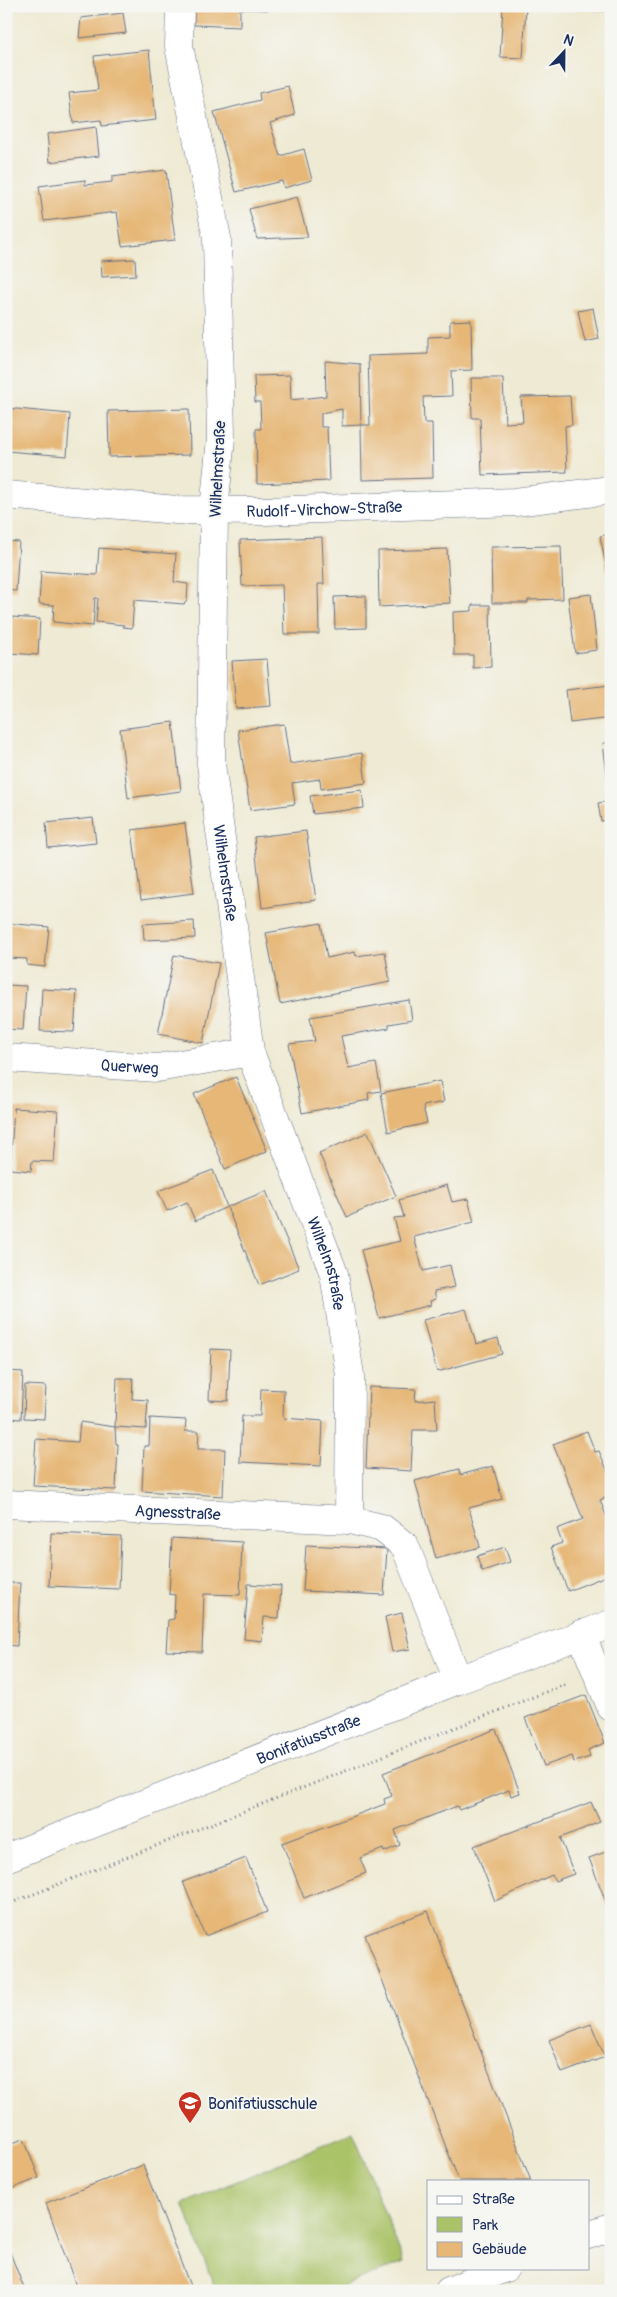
<svg xmlns="http://www.w3.org/2000/svg" width="617" height="2297" viewBox="0 0 617 2297" font-family="Pangolin,sans-serif">
<style>
.green{fill:#aac268;stroke:#627863}
.building{fill:#e6b777}
.lines{fill:none;stroke-linecap:round;stroke-linejoin:round}
.minor-casing{stroke:#657087;stroke-width:29}
.path{stroke:#657087;stroke-width:3;stroke-dasharray:1 4;stroke-linecap:butt}
.minor{stroke:#fff;stroke-width:28}
.labels{text-anchor:middle;stroke-width:4;stroke-linejoin:round;paint-order:stroke}
.street-label{font-size:16px;fill:#1b2f5e;stroke:#f6f6f2}
.poi-label{font-size:16px;fill:#1b2f5e;stroke:#f6f6f2;text-anchor:start}
</style>
<rect width="100%" height="100%" fill="#f6f6f2"/>
<filter id="ink" filterUnits="userSpaceOnUse"><feTurbulence type="fractalNoise" baseFrequency=".02" numOctaves="2"/><feDisplacementMap in="SourceGraphic" scale="10" xChannelSelector="R" yChannelSelector="G"/><feConvolveMatrix kernelMatrix="1 2 1 2 8 2 1 2 1" color-interpolation-filters="sRGB"/></filter>
<filter id="wash" filterUnits="userSpaceOnUse"><feTurbulence type="fractalNoise" baseFrequency=".0096" numOctaves="4" result="noise"/><feDisplacementMap in="SourceGraphic" scale="20" xChannelSelector="R" yChannelSelector="G"/><feGaussianBlur stdDeviation="1.12" result="paint"/><feColorMatrix in="noise" values="0 0 0 0 0 0 0 0 0 0 0 0 0 0 0 0 0 1.4 0 .05"/><feComposite in="paint" operator="in"/></filter>
<g filter="url(#wash)">
<rect width="100%" height="100%" fill="#eeead3"/>
<!-- green -->
<polygon class="green" points="353,2132 404,2262 331,2291 216,2291 183,2204"/>
<g id="blocks">
<!-- building -->
<g class="building">
<polygon points="194,6 269,6 269,10 240,9 240,27 194,25"/>
<polygon points="503,6 526,6 523,58 500,57"/>
<polygon points="551,6 611,6 611,12 551,8"/>
<polygon points="123,13 126,33 79,38 81,18"/>
<polygon points="149,50 156,120 102,126 101,120 73,123 69,93 98,90 94,56"/>
<polygon points="288,86 295,115 270,123 280,156 304,149 312,180 284,188 282,181 236,192 214,112 260,100 259,93"/>
<polygon points="96,127 99,156 50,162 47,134"/>
<polygon points="166,170 175,240 122,246 117,212 44,221 39,186 85,180 85,185 112,182 112,177"/>
<polygon points="297,197 308,237 257,239 249,209"/>
<polygon points="135,259 136,275 102,277 101,261"/>
<polygon points="593,308 599,339 585,342 578,311"/>
<polygon points="471,320 472,370 451,371 452,396 423,397 424,423 432,423 433,478 362,480 361,425 342,426 342,409 321,413 321,427 327,427 329,481 257,484 256,429 261,429 260,402 255,402 254,376 290,375 291,400 326,396 325,361 360,364 361,425 370,425 368,356 428,354 428,337 450,336 450,321"/>
<polygon points="471,378 503,378 505,423 523,422 521,397 570,396 572,425 565,426 567,472 482,475 480,418 472,418"/>
<polygon points="6,408 70,414 67,456 6,451"/>
<polygon points="189,409 190,455 109,457 108,411"/>
<polygon points="611,534 611,586 610,586 600,536"/>
<polygon points="322,537 324,584 318,584 319,634 284,634 282,585 242,586 240,540"/>
<polygon points="6,541 19,542 16,591 6,590"/>
<polygon points="561,546 563,599 528,600 528,603 492,603 491,547"/>
<polygon points="99,548 176,554 174,582 188,584 187,601 184,604 134,600 132,628 123,627 124,625 96,622 98,598 95,598 93,626 53,622 54,605 39,604 41,571 97,575"/>
<polygon points="447,549 450,603 379,607 378,551"/>
<polygon points="591,594 597,650 575,653 568,597"/>
<polygon points="366,596 366,628 335,629 334,597"/>
<polygon points="472,605 490,605 491,667 473,668 473,655 454,655 453,612 472,611"/>
<polygon points="12,617 40,619 38,655 9,653"/>
<polygon points="267,659 271,706 236,709 232,661"/>
<polygon points="611,685 611,718 570,723 566,690"/>
<polygon points="173,722 181,791 128,798 120,729"/>
<polygon points="284,724 290,764 362,753 366,783 321,789 320,779 292,783 295,804 250,810 238,730"/>
<polygon points="603,743 611,743 611,781 608,782"/>
<polygon points="362,790 364,808 313,814 310,796"/>
<polygon points="611,801 611,820 601,821 598,803"/>
<polygon points="93,818 96,843 48,848 46,823"/>
<polygon points="185,823 194,893 141,900 132,830"/>
<polygon points="306,831 316,900 262,908 254,837"/>
<polygon points="194,921 195,938 144,940 143,924"/>
<polygon points="6,923 49,927 45,967 27,965 27,959 9,958 6,980"/>
<polygon points="321,923 327,958 355,952 356,956 385,952 390,982 280,1004 266,933"/>
<polygon points="174,955 219,963 203,1043 158,1034"/>
<polygon points="6,985 26,986 23,1030 6,1029"/>
<polygon points="42,989 77,991 74,1032 40,1031"/>
<polygon points="409,1000 412,1020 389,1024 389,1028 341,1036 348,1068 376,1063 381,1091 368,1093 369,1100 302,1113 289,1044 315,1041 310,1017"/>
<polygon points="236,1077 267,1151 225,1169 194,1094"/>
<polygon points="440,1081 444,1102 423,1106 427,1123 388,1132 381,1093"/>
<polygon points="14,1108 58,1111 54,1162 32,1161 31,1171 10,1169"/>
<polygon points="368,1132 396,1196 347,1217 319,1153"/>
<polygon points="213,1170 227,1207 266,1191 299,1269 259,1285 227,1207 195,1221 187,1202 167,1211 158,1191"/>
<polygon points="447,1185 452,1202 468,1199 474,1222 414,1237 423,1271 450,1265 455,1287 434,1291 436,1299 430,1301 431,1305 379,1318 361,1250 400,1241 394,1218 404,1217 399,1200"/>
<polygon points="466,1309 476,1344 498,1338 502,1354 437,1372 423,1320"/>
<polygon points="211,1349 230,1350 228,1401 209,1400"/>
<polygon points="7,1371 23,1372 21,1419 6,1418"/>
<polygon points="117,1378 133,1378 132,1399 148,1400 146,1429 115,1427 116,1444 118,1444 116,1490 33,1486 36,1439 78,1442 80,1422 115,1427"/>
<polygon points="25,1385 46,1386 44,1419 24,1418"/>
<polygon points="369,1387 416,1389 415,1401 435,1399 437,1430 413,1430 411,1471 366,1468"/>
<polygon points="261,1389 284,1390 283,1418 323,1421 321,1466 240,1462 242,1416 260,1416"/>
<polygon points="150,1418 186,1420 185,1431 199,1431 198,1449 225,1449 223,1496 142,1491 144,1446 149,1446"/>
<polygon points="587,1431 595,1452 599,1451 611,1479 611,1495 600,1500 608,1520 606,1520 607,1525 611,1524 611,1574 568,1591 551,1547 562,1543 557,1529 583,1519 553,1444"/>
<polygon points="493,1466 502,1499 469,1508 480,1547 436,1559 415,1481 459,1469 460,1475"/>
<polygon points="51,1533 121,1536 119,1589 49,1586"/>
<polygon points="172,1538 242,1542 240,1595 204,1594 202,1652 166,1651 168,1620 174,1619 175,1595 169,1594"/>
<polygon points="306,1545 387,1549 384,1595 303,1591"/>
<polygon points="505,1547 510,1562 482,1571 477,1556"/>
<polygon points="6,1583 20,1583 17,1646 6,1645"/>
<polygon points="248,1584 281,1586 279,1618 264,1617 262,1641 244,1639"/>
<polygon points="402,1613 410,1649 392,1652 385,1617"/>
<polygon points="586,1695 605,1743 588,1750 590,1757 574,1762 572,1756 544,1766 525,1718"/>
<polygon points="496,1729 520,1793 511,1796 509,1790 459,1810 457,1806 395,1830 400,1845 384,1852 383,1849 360,1858 366,1873 304,1898 282,1843 385,1804 384,1799 392,1796 383,1773"/>
<polygon points="591,1802 600,1822 560,1838 574,1874 555,1881 552,1875 495,1901 474,1846"/>
<polygon points="611,1850 611,1909 609,1910 589,1858"/>
<polygon points="246,1858 267,1912 205,1936 183,1882"/>
<polygon points="428,1911 461,2000 531,2181 459,2181 434,2116 365,1935"/>
<polygon points="591,2024 605,2057 562,2073 549,2040"/>
<polygon points="24,2139 39,2178 6,2191 6,2145"/>
<polygon points="143,2165 192,2291 78,2291 46,2203"/>
<polygon points="6,2242 25,2291 6,2291"/>
</g>
</g>
</g>
<g filter="url(#ink)">
<use href="#blocks" fill-opacity="0" stroke="#657087" stroke-width="1"/>
<g class="lines">
<!-- minor casing -->
<g class="minor-casing">
<g id="minor">
<path id="s1" d="M 180,6 L 179,46 L 217,238 L 221,438 L 214,510 L 211,764 L 250,1052 L 334,1274 L 350,1375 L 349,1520 L 382,1528 L 405,1546 L 458,1680"/>
<path id="s2" d="M 6,495 L 177,510 L 265,511 L 515,502 L 611,490"/>
<path id="s3" d="M 6,1058 L 157,1068 L 250,1052"/>
<path id="s4" d="M 6,1504 L 349,1520"/>
<polyline points="581,1634 611,1707"/>
<path id="s5" d="M 6,1858 L 458,1680 L 611,1624"/>
<polyline points="588,2235 611,2227"/>
<polyline points="449,2291 505,2268"/>
</g>
</g>
<!-- path -->
<polyline class="path" points="6,1905 566,1684"/>
<!-- minor -->
<use href="#minor" class="minor"/>
</g>
</g>
<!-- icons -->
<defs>
<g id="school-pin" transform="scale(1.25)"><path d="M0 17L-7.5 6A9.5 9.5 0 1 1 7.5 6Z" fill="#c8321e" stroke="#f6f6f2"/><path d="M0-5L7-2L0 1L-7-2ZM-4 1L0 2.5L4 1V4Q0 6-4 4Z" fill="#fff"/></g>
</defs>
<g fill-rule="evenodd">
<use href="#school-pin" x="190" y="2103"/>
</g>
<g class="labels">
<!-- street labels -->
<g class="street-label">
<text transform="translate(217 469) rotate(-87)" y="6">Wilhelmstraße</text>
<text dy="6" stroke="none"><textPath href="#s2" startOffset="319">Rudolf-Virchow-Straße</textPath></text>
<text dy="6" stroke="none"><textPath href="#s1" startOffset="872">Wilhelmstraße</textPath></text>
<text dy="6" stroke="none"><textPath href="#s3" startOffset="124">Querweg</textPath></text>
<text dy="6" stroke="none"><textPath href="#s1" startOffset="1278">Wilhelmstraße</textPath></text>
<text dy="6" stroke="none"><textPath href="#s4" startOffset="172">Agnesstraße</textPath></text>
<text dy="6" stroke="none"><textPath href="#s5" startOffset="325">Bonifatiusstraße</textPath></text>
</g>
<!-- poi labels -->
<g class="poi-label">
<text x="208" y="2109">Bonifatiusschule</text>
</g>
</g>
<!-- margin -->
<rect width="617" height="2297" fill="none" stroke="#f6f6f2" stroke-width="25"/>
<!-- legend -->
<rect x="427" y="2180" width="162" height="90" fill="#f6f6f2" stroke="#9ea6b7"/>
<rect x="437" y="2196" width="25" height="8" fill="#ffffff" stroke="#9ea6b7"/>
<text x="472" y="2204" font-size="15" fill="#1b2f5e">Straße</text>
<rect x="437" y="2217" width="25" height="15" fill="#aac268" stroke="#9ea6b7"/>
<text x="472" y="2230" font-size="15" fill="#1b2f5e">Park</text>
<rect x="437" y="2242" width="25" height="15" fill="#e6b777" stroke="#9ea6b7"/>
<text x="472" y="2254" font-size="15" fill="#1b2f5e">Gebäude</text>
<!-- north arrow -->
<g transform="translate(564 52) rotate(22)" stroke="#f6f6f2" stroke-width="4" paint-order="stroke">
<path d="M0-4L9 19L0 12L-9 19Z" fill="#1b2f5e"/>
<text y="-8" font-size="14" font-weight="bold" text-anchor="middle" fill="#1b2f5e">N</text>
</g>
</svg>
